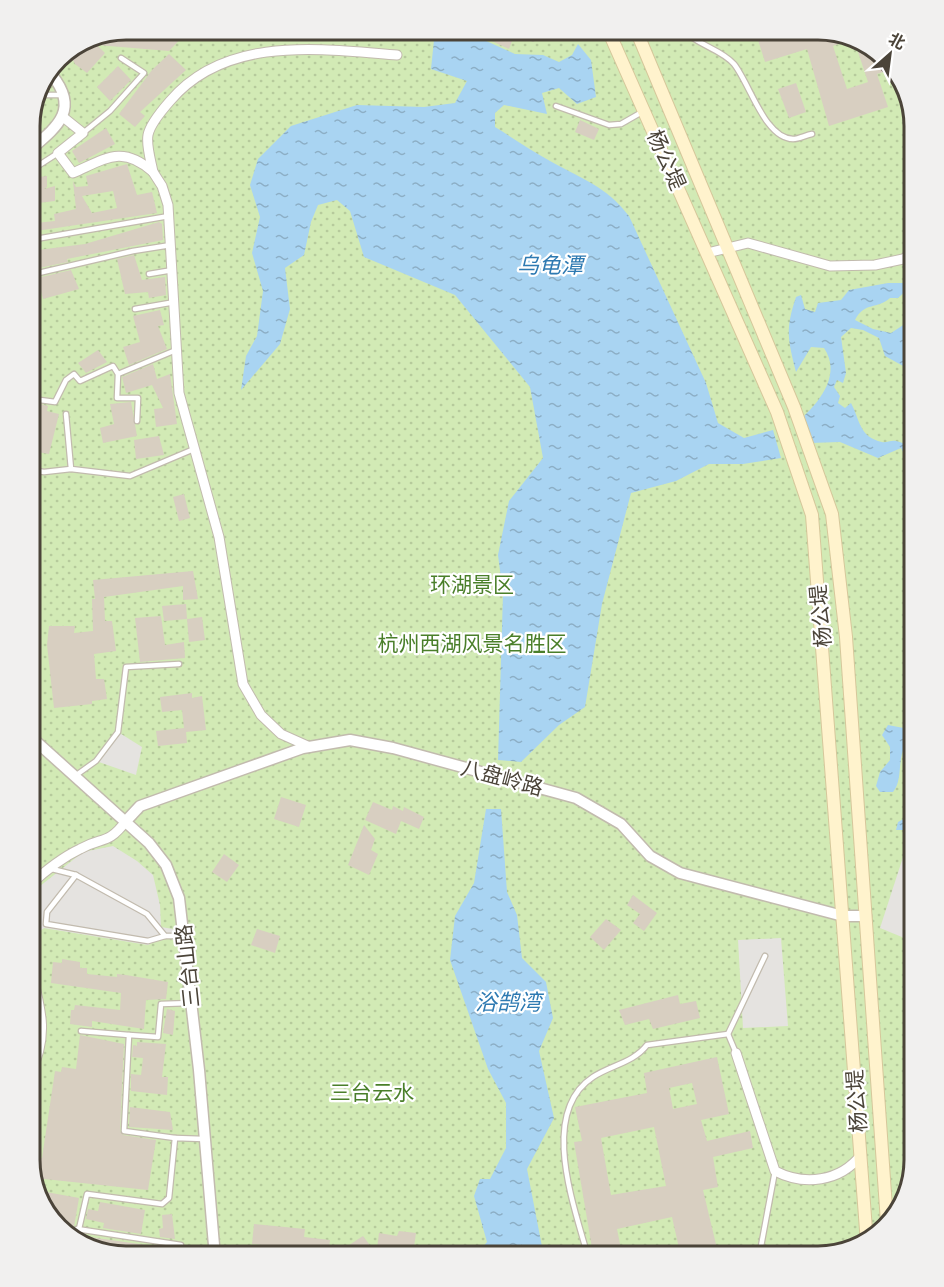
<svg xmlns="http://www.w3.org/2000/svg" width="944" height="1287" viewBox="0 0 944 1287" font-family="Rubik,'Noto Sans SC',sans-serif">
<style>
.park{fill:url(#park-dots)}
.parking{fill:#e5e3e0}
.water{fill:url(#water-ripples)}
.building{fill:#d8cfc1;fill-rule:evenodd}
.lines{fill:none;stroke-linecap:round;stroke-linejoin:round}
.service-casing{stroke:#c2bbae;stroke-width:7}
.minor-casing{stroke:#c2bbae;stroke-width:11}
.tertiary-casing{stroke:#c2bbae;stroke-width:13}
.secondary-casing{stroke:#d6c79b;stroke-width:14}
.service{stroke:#fff;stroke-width:4.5}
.minor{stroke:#fff;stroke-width:9}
.tertiary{stroke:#fff;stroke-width:10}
.secondary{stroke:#fff3cd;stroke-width:12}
.labels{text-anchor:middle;stroke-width:4.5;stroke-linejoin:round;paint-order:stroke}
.street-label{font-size:21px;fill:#4b4439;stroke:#fff}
.park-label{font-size:21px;fill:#4a7f2a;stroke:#fff}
.water-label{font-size:22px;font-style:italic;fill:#2e7ab2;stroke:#fff}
.rim{fill:none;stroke:#4b4439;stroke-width:3}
</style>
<defs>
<pattern id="park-dots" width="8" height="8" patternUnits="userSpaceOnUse" patternTransform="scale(1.5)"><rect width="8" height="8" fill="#d2eab5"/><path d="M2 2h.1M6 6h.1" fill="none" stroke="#b6ca9c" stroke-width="1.8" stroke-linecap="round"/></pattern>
<pattern id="water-ripples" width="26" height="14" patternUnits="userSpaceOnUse" patternTransform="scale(1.5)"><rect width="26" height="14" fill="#a9d4f2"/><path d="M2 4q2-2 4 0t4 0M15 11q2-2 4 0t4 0" fill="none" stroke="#8caec5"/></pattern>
</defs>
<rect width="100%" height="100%" fill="#f6f3ec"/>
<!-- park -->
<polygon class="park" points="127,30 823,30 866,43 901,78 914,127 914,1161 901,1208 866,1244 818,1257 121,1257 78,1244 43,1209 30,1160 30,120 63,54"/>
<!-- parking -->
<g class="parking">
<polygon points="118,732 142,747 136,775 96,761"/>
<polygon points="113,846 137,861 153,875 160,905 161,927 173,929 177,942 165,936 148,945 44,928 30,940 30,894 83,852"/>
<polygon points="905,851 914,853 914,942 880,928"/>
<polygon points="781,938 788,1026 743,1028 738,940"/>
</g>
<!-- water -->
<g class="water">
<path d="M 435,30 L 462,30 L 515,54 L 543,55 L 559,62 L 572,55 L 578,44 L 591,60 L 596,97 L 577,104 L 559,88 L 542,93 L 547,114 L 504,105 L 495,113 L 495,127 C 513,138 532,151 550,161 C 582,179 606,186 629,216 L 706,383 L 718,423 L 744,438 L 773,430 L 781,458 L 743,464 L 709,464 L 676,481 L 631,493 L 602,604 L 585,707 L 559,725 L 521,762 L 498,760 L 503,594 L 498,555 L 509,501 L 543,458 L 530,387 L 455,295 L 364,257 L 350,211 L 337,200 L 318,205 L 311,222 L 304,255 L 285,268 L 290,309 L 280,344 L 241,390 L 246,356 L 257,336 L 263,291 L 252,253 L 260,217 L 250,185 L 258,159 L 291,126 L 357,105 L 424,107 L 455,103 L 467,81 L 431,69 Z"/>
<path d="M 888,283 L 914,283 L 914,290 L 910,287 L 898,298 L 890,298 C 877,310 865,301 855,320 L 873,329 L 891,333 L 914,318 L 914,372 L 885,356 L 879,338 L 863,330 L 851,328 L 841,337 L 846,373 L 843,383 L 837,380 L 834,387 L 840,396 L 838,403 L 845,408 L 851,403 C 860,420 859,437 882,442 C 886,443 891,440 896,441 C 903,442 906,447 914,445 L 914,472 L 901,448 L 878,458 L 840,442 L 810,443 L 803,417 C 822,399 841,373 824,348 L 811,347 L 796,372 C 788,339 785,330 796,297 L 801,295 L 805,309 L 815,312 L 818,303 L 841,300 L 849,290 Z"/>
<path d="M 888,725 L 914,730 L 914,745 L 905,746 C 897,761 903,780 893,792 L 880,792 L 876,786 L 880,772 L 890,760 L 890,747 L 882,735 Z"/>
<polygon points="914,790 914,845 913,846 905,839 904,830 896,830 898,822 909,816"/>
<polygon points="486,809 501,809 507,892 517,915 522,958 546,982 553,1018 539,1051 554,1118 527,1169 544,1257 474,1257 487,1242 474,1196 480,1179 490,1179 506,1148 506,1103 488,1069 450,960 455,916 474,883"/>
</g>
<!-- building -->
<g class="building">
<polygon points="166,30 189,30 169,51 97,45 105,53 87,73 75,64 69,52 119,33 161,35"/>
<polygon points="468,30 508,30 514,36 509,49"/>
<polygon points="789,30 823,30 853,39 833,46 847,89 868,82 854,40 866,43 892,69 877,74 888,107 829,126 807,49 765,62 758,40"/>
<polygon points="169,54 186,70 140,112 145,116 135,127 119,114 152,70"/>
<polygon points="118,66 131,80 110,101 97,87"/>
<polygon points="796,83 806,112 789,118 778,89"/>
<polygon points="580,120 599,129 594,140 575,132"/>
<polygon points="106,128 115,144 79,163 72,151"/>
<path d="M 127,164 L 137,195 L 152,192 L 157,213 L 36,231 L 36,223 L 55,221 L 54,214 L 76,209 L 73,181 L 76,187 L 88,186 L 86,176 ZM 113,191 L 117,208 L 92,213 L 82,196 Z"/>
<polygon points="47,176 47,187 44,189 55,186 55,201 30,204 30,178"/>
<polygon points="159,222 162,224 163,240 67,259 68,262 34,269 30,268 30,251 85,244"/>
<polygon points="134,255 142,280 165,277 166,295 149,298 148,292 125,294 117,259"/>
<polygon points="71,270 79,289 43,299 37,278"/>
<polygon points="33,307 40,335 30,336 30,308"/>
<polygon points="160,310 164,325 158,326 167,349 129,365 123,347 140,342 133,316"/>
<polygon points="98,350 107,362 86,373 78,363"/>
<polygon points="153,364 157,379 170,374 177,424 156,427 154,409 163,408 152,385 126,393 122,377"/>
<polygon points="30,401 48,406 47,411 59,414 49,454 37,452 41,430 30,428"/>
<polygon points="131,402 137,436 103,443 100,428 114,424 110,404"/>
<polygon points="159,436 164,455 136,459 134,440"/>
<polygon points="184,494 190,518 179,521 173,497"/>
<polygon points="193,571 198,599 183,600 183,586 104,597 105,621 112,621 116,651 94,654 96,679 104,679 107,699 92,701 92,704 54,708 47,645 49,626 75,626 74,633 93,631 92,599 95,599 93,580"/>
<polygon points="186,604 187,619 164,621 162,606"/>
<polygon points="161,616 165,645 184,642 185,658 140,662 135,618"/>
<polygon points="202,617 205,640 189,642 187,619"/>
<polygon points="192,693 192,698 202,696 206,730 186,732 187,743 158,746 156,731 184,728 182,710 162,712 160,697"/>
<polygon points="281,797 306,805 299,827 274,819"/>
<polygon points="373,802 392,810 393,806 403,811 404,807 424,817 419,829 401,821 396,834 365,820"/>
<polygon points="364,825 375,839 371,850 378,854 369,875 348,865"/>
<polygon points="224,854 239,865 227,882 212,872"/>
<polygon points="633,895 657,913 644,931 633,923 640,914 627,905"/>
<polygon points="606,919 621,930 604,950 590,937"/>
<polygon points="257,929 280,936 275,953 251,945"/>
<polygon points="62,959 80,962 80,968 87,968 87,974 117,977 117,974 126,975 168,982 166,999 146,1000 144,1029 92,1021 92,1027 70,1024 71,1010 74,1010 75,1005 120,1010 121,993 51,983 53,962 62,963"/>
<polygon points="678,995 680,1004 696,1001 700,1018 653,1029 649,1019 625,1025 619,1010"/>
<polygon points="167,1009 175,1011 173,1035 163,1033"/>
<polygon points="80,1035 124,1044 120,1131 123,1135 156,1140 148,1190 35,1178 33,1158 42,1158 55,1071 61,1072 62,1067 76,1069"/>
<polygon points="137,1042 166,1044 162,1077 168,1077 167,1095 131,1091 131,1074 141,1075 143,1058 132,1057 133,1045 137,1046"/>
<path d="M 717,1057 L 729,1114 L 701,1120 L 707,1141 L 750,1131 L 753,1148 L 713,1157 L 718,1187 L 703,1190 L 719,1257 L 681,1257 L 672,1217 L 617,1229 L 621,1249 L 593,1254 L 574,1142 L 582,1141 L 575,1107 L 647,1093 L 644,1073 ZM 692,1083 L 697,1104 L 673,1109 L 669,1088 ZM 654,1127 L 666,1186 L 611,1195 L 601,1138 Z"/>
<polygon points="130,1107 170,1112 173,1130 129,1127"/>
<polygon points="46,1192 79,1198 72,1238 43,1209 42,1196 46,1196"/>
<polygon points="100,1202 145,1210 141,1234 103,1228 104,1223 86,1219 88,1209 98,1211"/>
<polygon points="172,1214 175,1239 160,1237 159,1229 163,1228 162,1215"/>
<polygon points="254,1224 305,1229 304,1237 330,1240 328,1256 305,1254 305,1249 252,1244"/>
<polygon points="399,1231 416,1233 413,1254 377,1249 379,1233 397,1236"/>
<polygon points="82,1236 175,1249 175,1257 121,1257 80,1244"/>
<polygon points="363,1236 375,1252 369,1257 344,1257 340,1251"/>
</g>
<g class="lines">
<!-- service casing -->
<g class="service-casing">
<g id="service">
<polyline points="512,30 533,38 544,30"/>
<path d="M 683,30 C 697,45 721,49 734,64 C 750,84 765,139 793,139 C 799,139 806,135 812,134"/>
<polyline points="43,95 61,95"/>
<polyline points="556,106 609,125 621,124 642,112"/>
<polyline points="83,133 110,111 144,73 121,58"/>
<polyline points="30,171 58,153"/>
<polyline points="30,240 169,216"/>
<polyline points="149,274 173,270"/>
<polyline points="30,275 133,251 171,245"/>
<polyline points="135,309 175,302"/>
<polyline points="118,374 176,350"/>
<polyline points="40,400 55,402 66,380 74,374 80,381 113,366 118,374 117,398 138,398 137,421"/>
<polyline points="66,414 71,469 130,476 194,449"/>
<polyline points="30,470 44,472 71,469"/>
<polyline points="75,776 96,761 118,732 126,667 179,664"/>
<polyline points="52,869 76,875 147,914 165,936 184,936"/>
<polyline points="76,875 47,912 46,924 148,941 165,936"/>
<polyline points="81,1031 129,1035"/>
<polyline points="728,1034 765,956"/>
<polyline points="175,1138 124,1131 129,1035 158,1037 161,1004 191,1003"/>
<polyline points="77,1229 181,1245 180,1257"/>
<polyline points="76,1242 87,1194 162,1204 169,1198 175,1138 204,1139"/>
<path d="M 588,1257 C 575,1208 538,1113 593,1077 C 611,1065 633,1063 647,1045 L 728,1034 L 736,1053"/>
<polyline points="759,1257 775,1171"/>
</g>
</g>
<!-- minor casing -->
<g class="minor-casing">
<g id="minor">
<path d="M 63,117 L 83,133 L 58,153 L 73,173 C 105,159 122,144 153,172 C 151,161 146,146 148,135 C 150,124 163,109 170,101 C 226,35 320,49 397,55"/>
<polyline points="153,172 162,186 168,205 179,393 219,537 243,684 261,715 281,734 310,747"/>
<polyline points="707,253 748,243 830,266 875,265 903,259 914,252"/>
<path d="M 30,885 C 45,871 61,858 80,849 C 103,836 107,846 126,821"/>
<path d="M 736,1053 L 775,1171 C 804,1186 840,1182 861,1155"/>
<path d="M 30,1074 C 50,1035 40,1006 30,967"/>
</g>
</g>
<!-- tertiary casing -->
<g class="tertiary-casing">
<g id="tertiary">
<path d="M 30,150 C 57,127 80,110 52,75"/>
<polyline points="30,736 149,843 166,865 179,898 199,1070 215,1257"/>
<polyline points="126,821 140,806 303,748 350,740 393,748 576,798 621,824 650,856 680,873 843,916 866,916"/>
</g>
</g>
<!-- secondary casing -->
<g class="secondary-casing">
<g id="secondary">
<polyline points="608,30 777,412 812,515 867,1243"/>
<polyline points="636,30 794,407 832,514 846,637 887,1222"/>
</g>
</g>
<!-- service -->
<use href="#service" class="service"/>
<!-- minor -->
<use href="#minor" class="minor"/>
<!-- tertiary -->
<use href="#tertiary" class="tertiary"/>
<!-- secondary -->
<use href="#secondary" class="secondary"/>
</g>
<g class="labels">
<!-- street labels -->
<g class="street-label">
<text transform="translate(666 160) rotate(66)" y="7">杨公堤</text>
<text transform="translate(821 616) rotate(-95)" y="7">杨公堤</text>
<text transform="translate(502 778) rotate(15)" y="7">八盘岭路</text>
<text transform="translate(188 966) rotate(-96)" y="7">三台山路</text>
<text transform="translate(857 1101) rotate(-94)" y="7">杨公堤</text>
</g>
<!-- park labels -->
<g class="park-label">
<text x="472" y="592">环湖景区</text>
<text x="472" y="651">杭州西湖风景名胜区</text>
<text x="372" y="1100">三台云水</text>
</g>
<!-- water labels -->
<g class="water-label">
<text x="550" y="273">乌龟潭</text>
<text x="508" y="1010">浴鹄湾</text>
</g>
</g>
<!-- crop -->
<path d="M0 0H944V1287H0ZM126 40H818A86 86 0 0 1 904 126V1160A86 86 0 0 1 818 1246H126A86 86 0 0 1 40 1160V126A86 86 0 0 1 126 40Z" fill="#f1f0ef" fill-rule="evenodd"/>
<path class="rim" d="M126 40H818A86 86 0 0 1 904 126V1160A86 86 0 0 1 818 1246H126A86 86 0 0 1 40 1160V126A86 86 0 0 1 126 40Z"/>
<!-- north arrow -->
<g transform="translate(890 54) rotate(28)" stroke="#ffffff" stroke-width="4.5" paint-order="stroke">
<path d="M0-4.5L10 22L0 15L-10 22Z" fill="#4b4439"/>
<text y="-9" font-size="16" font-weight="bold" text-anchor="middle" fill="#4b4439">北</text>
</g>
</svg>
